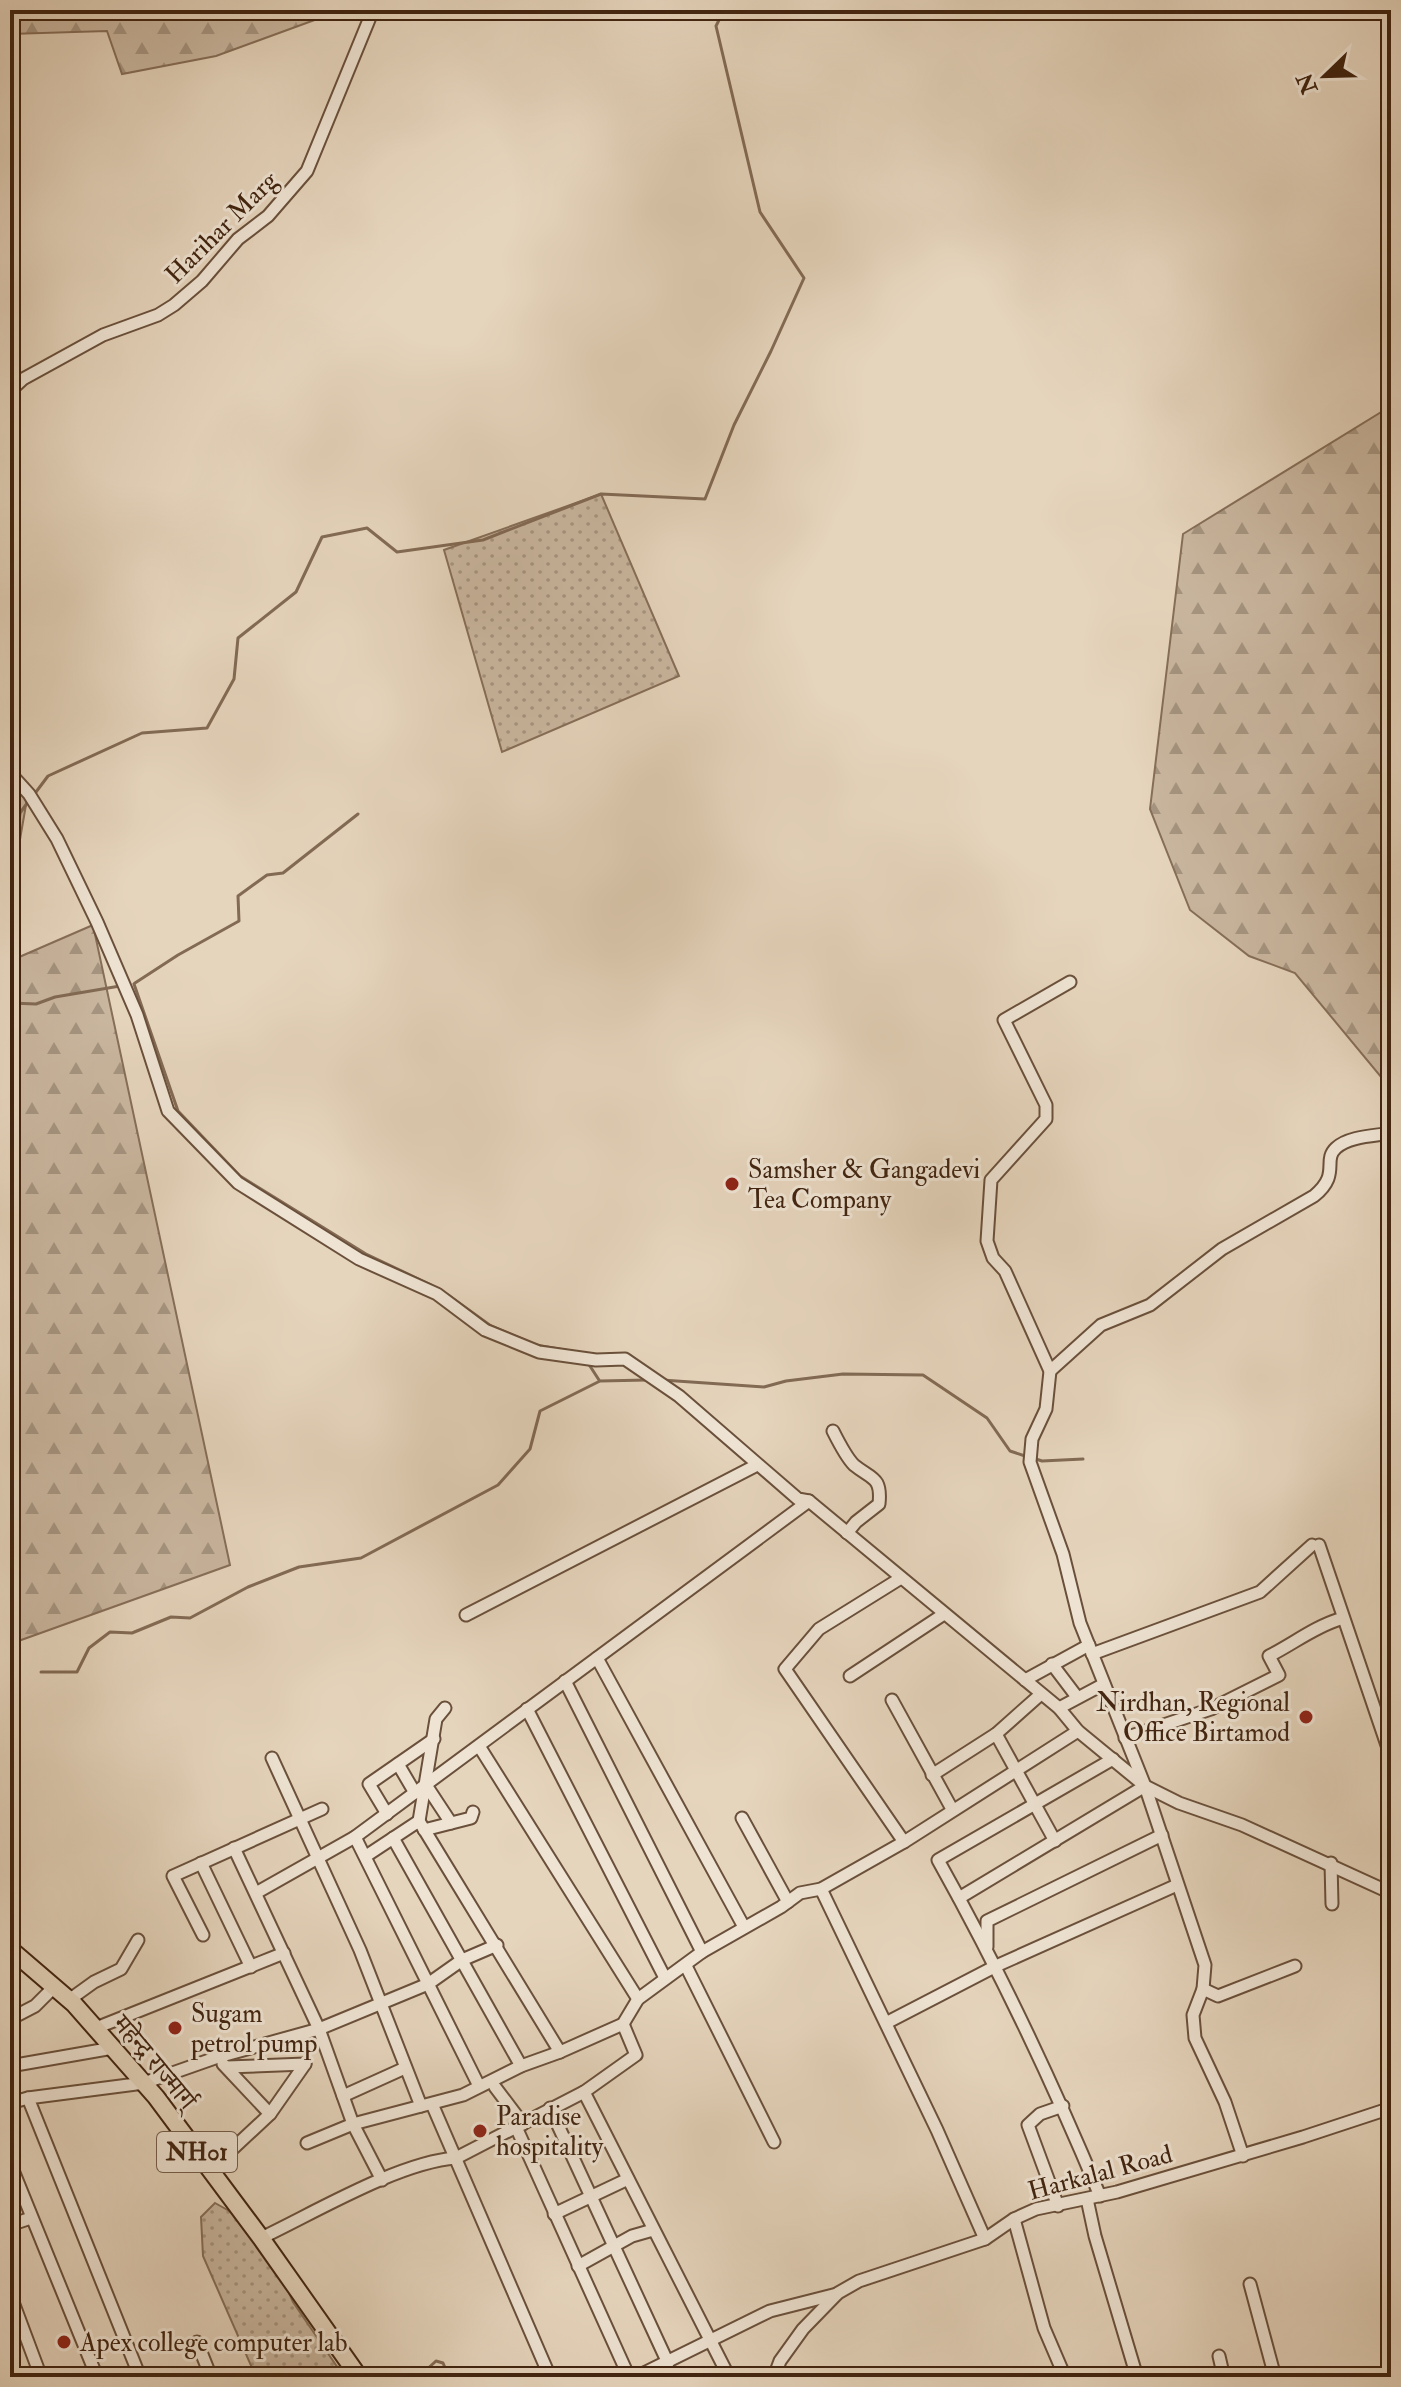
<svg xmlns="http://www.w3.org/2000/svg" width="1401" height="2387" viewBox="0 0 1401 2387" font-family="'IM FELL Double Pica','Noto Serif Devanagari',serif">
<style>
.grass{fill:url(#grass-dots);stroke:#866e58;stroke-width:2}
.forest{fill:url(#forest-firs);stroke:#866e58;stroke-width:2}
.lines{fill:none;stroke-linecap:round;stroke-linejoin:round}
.stream{stroke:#826a54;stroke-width:3}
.minor-casing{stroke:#6a503b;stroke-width:15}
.highway-casing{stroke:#412410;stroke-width:20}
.minor{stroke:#efe4d4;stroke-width:11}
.highway{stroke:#e6d5bd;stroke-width:16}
.poi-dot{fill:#8f2418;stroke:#efe4d4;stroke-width:3}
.labels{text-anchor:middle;stroke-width:6;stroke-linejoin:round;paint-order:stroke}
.shield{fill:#efe4d4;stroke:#755e4b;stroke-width:2}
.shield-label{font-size:24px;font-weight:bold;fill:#412410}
.street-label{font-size:26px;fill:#412410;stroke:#efe4d4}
.poi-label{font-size:26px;fill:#412410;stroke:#efe4d4;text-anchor:start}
</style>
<defs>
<pattern id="grass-dots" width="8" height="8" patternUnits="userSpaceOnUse" patternTransform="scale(2)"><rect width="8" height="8" fill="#cab7a0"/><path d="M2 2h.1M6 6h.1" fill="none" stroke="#a69581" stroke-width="1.8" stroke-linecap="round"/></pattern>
<pattern id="forest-firs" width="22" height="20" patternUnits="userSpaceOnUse" patternTransform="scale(2)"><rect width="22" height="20" fill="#cab7a0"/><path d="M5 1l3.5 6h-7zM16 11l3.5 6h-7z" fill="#a69581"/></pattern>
</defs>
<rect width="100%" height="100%" fill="#e6d5bd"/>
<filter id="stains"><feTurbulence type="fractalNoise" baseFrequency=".0025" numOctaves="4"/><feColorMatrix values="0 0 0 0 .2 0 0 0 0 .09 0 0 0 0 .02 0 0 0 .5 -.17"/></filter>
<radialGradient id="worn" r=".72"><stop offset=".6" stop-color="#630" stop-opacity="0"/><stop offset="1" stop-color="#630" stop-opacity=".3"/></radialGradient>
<!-- grass -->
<g class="grass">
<polygon points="601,494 679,676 502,752 444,550"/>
<polygon points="215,2203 233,2213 283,2279 293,2302 342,2374 337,2377 256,2377 203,2256 201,2217"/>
</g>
<!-- forest -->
<g class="forest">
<polygon points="10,10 342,10 216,56 122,74 107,31 10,34"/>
<polygon points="1391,406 1391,1089 1295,973 1249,956 1190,910 1150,809 1183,534"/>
<polygon points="10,779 27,799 10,897"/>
<polygon points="93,925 230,1565 10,1644 10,961"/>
</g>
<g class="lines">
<!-- stream -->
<g class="stream">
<polyline points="33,796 48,776 142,733 207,728 234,679 238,638 296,592 322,537 367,528 397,552 483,540 601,494 705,499 734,425 771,351 804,278 760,212 716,26 724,10"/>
<polyline points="10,895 20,813 28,802"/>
<polyline points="135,983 178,955 239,921 238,896 267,875 283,873 358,814"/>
<polyline points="134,984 178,1111 240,1176 366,1254 431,1285"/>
<polyline points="10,1003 36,1004 55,997 120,986"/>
<polyline points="448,1295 491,1326 536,1345 570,1351"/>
<polyline points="588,1363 599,1380"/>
<polyline points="662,1380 764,1387 786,1381 843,1374 923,1375 987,1418 1010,1451 1025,1456"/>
<polyline points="1033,1458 1042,1461 1083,1459"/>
<polyline points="41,1672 77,1672 89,1648 110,1632 132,1633 171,1617 190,1618 248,1587 299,1567 361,1558 498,1485 530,1449 540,1411 600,1381 647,1380"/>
<polyline points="427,2377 424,2372 436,2361 443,2363 449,2377"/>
</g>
<!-- minor casing -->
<g class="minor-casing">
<g id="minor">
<polyline points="10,391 23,379 103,335 158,315 174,305 202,281 238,239 268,216 307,171 373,10"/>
<polyline points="10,773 29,794 57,839 97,922 137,1015 168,1111 238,1183 359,1259 437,1294 485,1330 539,1352 596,1360 625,1359 679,1396 798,1499 809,1501 1059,1708 1078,1731 1145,1786 1179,1803 1242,1825 1391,1893"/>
<polyline points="1070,982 1004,1020 1046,1105 1046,1119 991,1180 987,1241 993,1258 1005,1271 1050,1371 1046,1409 1032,1439 1030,1462 1063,1554 1080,1623 1145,1786 1205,1965 1203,1989 1193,2015 1195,2038 1225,2102 1243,2156"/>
<path d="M 1050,1371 L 1101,1325 L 1150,1305 L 1222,1249 L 1314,1196 C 1341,1174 1322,1161 1336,1148 C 1349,1136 1375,1136 1391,1133"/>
<path d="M 833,1431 C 838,1441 846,1457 854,1465 C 871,1479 882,1476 879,1504 L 856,1522 L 847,1533"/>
<polyline points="1319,1545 1391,1757"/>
<polyline points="901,1578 819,1629 785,1669 904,1842"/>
<polyline points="466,1615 757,1465"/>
<polyline points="1092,1654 1260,1592 1312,1545"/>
<polyline points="597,1658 744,1927"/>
<polyline points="1052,1664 1077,1697"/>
<polyline points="850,1676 944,1614"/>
<polyline points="1025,1680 1089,1645"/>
<polyline points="565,1681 702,1952"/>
<polyline points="892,1700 952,1809"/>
<polyline points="1059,1708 1104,1684"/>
<polyline points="527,1709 665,1978"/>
<polyline points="996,1734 1055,1841"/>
<path d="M 1125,1738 L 1211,1709 L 1279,1675 L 1269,1656 C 1293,1644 1314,1627 1340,1619"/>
<polyline points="479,1746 638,1999"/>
<polyline points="272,1758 360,1950 421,2106"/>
<polyline points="398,1764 415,1793"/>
<polyline points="932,1775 996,1734 1041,1694"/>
<polyline points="426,1785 451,1823"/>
<polyline points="387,1814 369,1784 434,1739"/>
<polyline points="742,1818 788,1902"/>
<polyline points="419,1821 436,1719 445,1708"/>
<polyline points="424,1830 471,1818 473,1812"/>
<polyline points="355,1837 479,2086"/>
<polyline points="393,1838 521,2066"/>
<polyline points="234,1848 319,2029 353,2124 382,2180"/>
<polyline points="366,1856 419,1821 560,2052"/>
<polyline points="201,1863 251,1967"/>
<polyline points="1331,1863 1332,1904"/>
<polyline points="821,1889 937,2130 985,2239"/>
<polyline points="256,1893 355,1837 809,1501"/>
<polyline points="959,1898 1145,1786"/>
<polyline points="203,1935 173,1876 322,1809"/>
<polyline points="987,1947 987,1921 1162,1835"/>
<polyline points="686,1966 774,2142"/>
<polyline points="1203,1989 1218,1996 1295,1966"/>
<polyline points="69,2000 94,1982 121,1969 138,1940"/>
<polyline points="10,2019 35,2006 54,1987"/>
<polyline points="886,2023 996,1966 1177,1885"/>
<polyline points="96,2028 284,1953"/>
<polyline points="223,2064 270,2114"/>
<polyline points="10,2066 113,2048"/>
<polyline points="227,2067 305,2064"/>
<polyline points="495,2087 523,2124"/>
<polyline points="584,2092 729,2377"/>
<polyline points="343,2096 405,2068"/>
<polyline points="10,2103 28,2098"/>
<polyline points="432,2104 550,2377"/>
<polyline points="550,2108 668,2363"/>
<polyline points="516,2127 629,2377"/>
<polyline points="307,2143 353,2124 463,2095 521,2066 560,2052 623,2024 638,1999 702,1952 781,1907 800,1893 821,1889 904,1842 1078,1731"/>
<polyline points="10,2163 97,2377"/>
<polyline points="210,2170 270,2114 305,2064"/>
<path d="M 1100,2196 C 1052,2081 999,1969 938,1860 L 1113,1759"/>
<polyline points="1087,2199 1095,2236 1137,2377"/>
<polyline points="1058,2206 1028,2125 1040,2114 1063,2106"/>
<polyline points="554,2214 628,2179"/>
<polyline points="1014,2219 1044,2328 1065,2377"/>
<polyline points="10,2225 31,2218"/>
<path d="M 261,2238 C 314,2213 399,2162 456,2158 L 584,2092 L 636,2055 L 623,2024"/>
<polyline points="578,2266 632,2236 653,2230"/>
<polyline points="1250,2284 1275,2377"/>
<polyline points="10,2294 41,2377"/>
<polyline points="197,2342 211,2377"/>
<polyline points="140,2377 28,2098 144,2083 218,2057 319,2029 428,1984 462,1960 497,1945"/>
<polyline points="636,2377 770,2311 837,2294"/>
<polyline points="774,2377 780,2361 803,2329 838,2293 859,2281 985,2239 1014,2219 1036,2209 1117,2192 1303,2137 1391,2108"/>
<polyline points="857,2377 883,2374 884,2377"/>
<polyline points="1216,2377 1222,2369 1219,2356"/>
</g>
</g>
<!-- highway casing -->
<g class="highway-casing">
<polyline id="highway" points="10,1949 74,2004 156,2097 261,2238 359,2377"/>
</g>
<!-- minor -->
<use href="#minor" class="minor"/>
<!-- highway -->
<use href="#highway" class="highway"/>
</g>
<!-- markers -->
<g class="poi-dot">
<circle cx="732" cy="1184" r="8"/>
<circle cx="1306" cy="1717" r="8"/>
<circle cx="175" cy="2028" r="8"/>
<circle cx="480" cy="2131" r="8"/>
<circle cx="64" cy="2342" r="8"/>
</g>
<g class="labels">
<!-- shield labels -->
<rect class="shield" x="157" y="2132" width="80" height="40" rx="6"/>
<g class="shield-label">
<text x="197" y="2160">NH01</text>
</g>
<!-- street labels -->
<g class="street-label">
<text transform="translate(221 227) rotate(-45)" y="9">Harihar Marg</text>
<text transform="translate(155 2062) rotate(50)" y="9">महेन्द्र राज्मार्ग्</text>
<text transform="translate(1100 2172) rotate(-15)" y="9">Harkalal Road</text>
</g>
<!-- poi labels -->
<g class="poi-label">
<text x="748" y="1178">Samsher &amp; Gangadevi<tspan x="748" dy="30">Tea Company</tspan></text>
<text x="1290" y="1711" text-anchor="end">Nirdhan, Regional<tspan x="1290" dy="30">Office Birtamod</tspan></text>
<text x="191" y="2022">Sugam<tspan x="191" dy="30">petrol pump</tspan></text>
<text x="496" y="2125">Paradise<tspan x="496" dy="30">hospitality</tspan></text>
<text x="80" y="2351">Apex college computer lab</text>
</g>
</g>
<!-- margin -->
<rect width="1401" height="2387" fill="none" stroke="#e6d5bd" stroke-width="40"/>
<rect x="12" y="12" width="1377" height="2363" fill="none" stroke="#412410" stroke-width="4"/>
<rect x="20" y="20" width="1361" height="2347" fill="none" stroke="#412410" stroke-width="2"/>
<!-- north arrow -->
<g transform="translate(1325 76) rotate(247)" stroke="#efe4d4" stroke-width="6" paint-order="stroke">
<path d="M0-6L14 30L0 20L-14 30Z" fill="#412410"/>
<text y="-12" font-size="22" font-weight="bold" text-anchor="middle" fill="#412410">N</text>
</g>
<rect width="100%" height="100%" filter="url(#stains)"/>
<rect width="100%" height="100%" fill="url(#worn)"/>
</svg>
